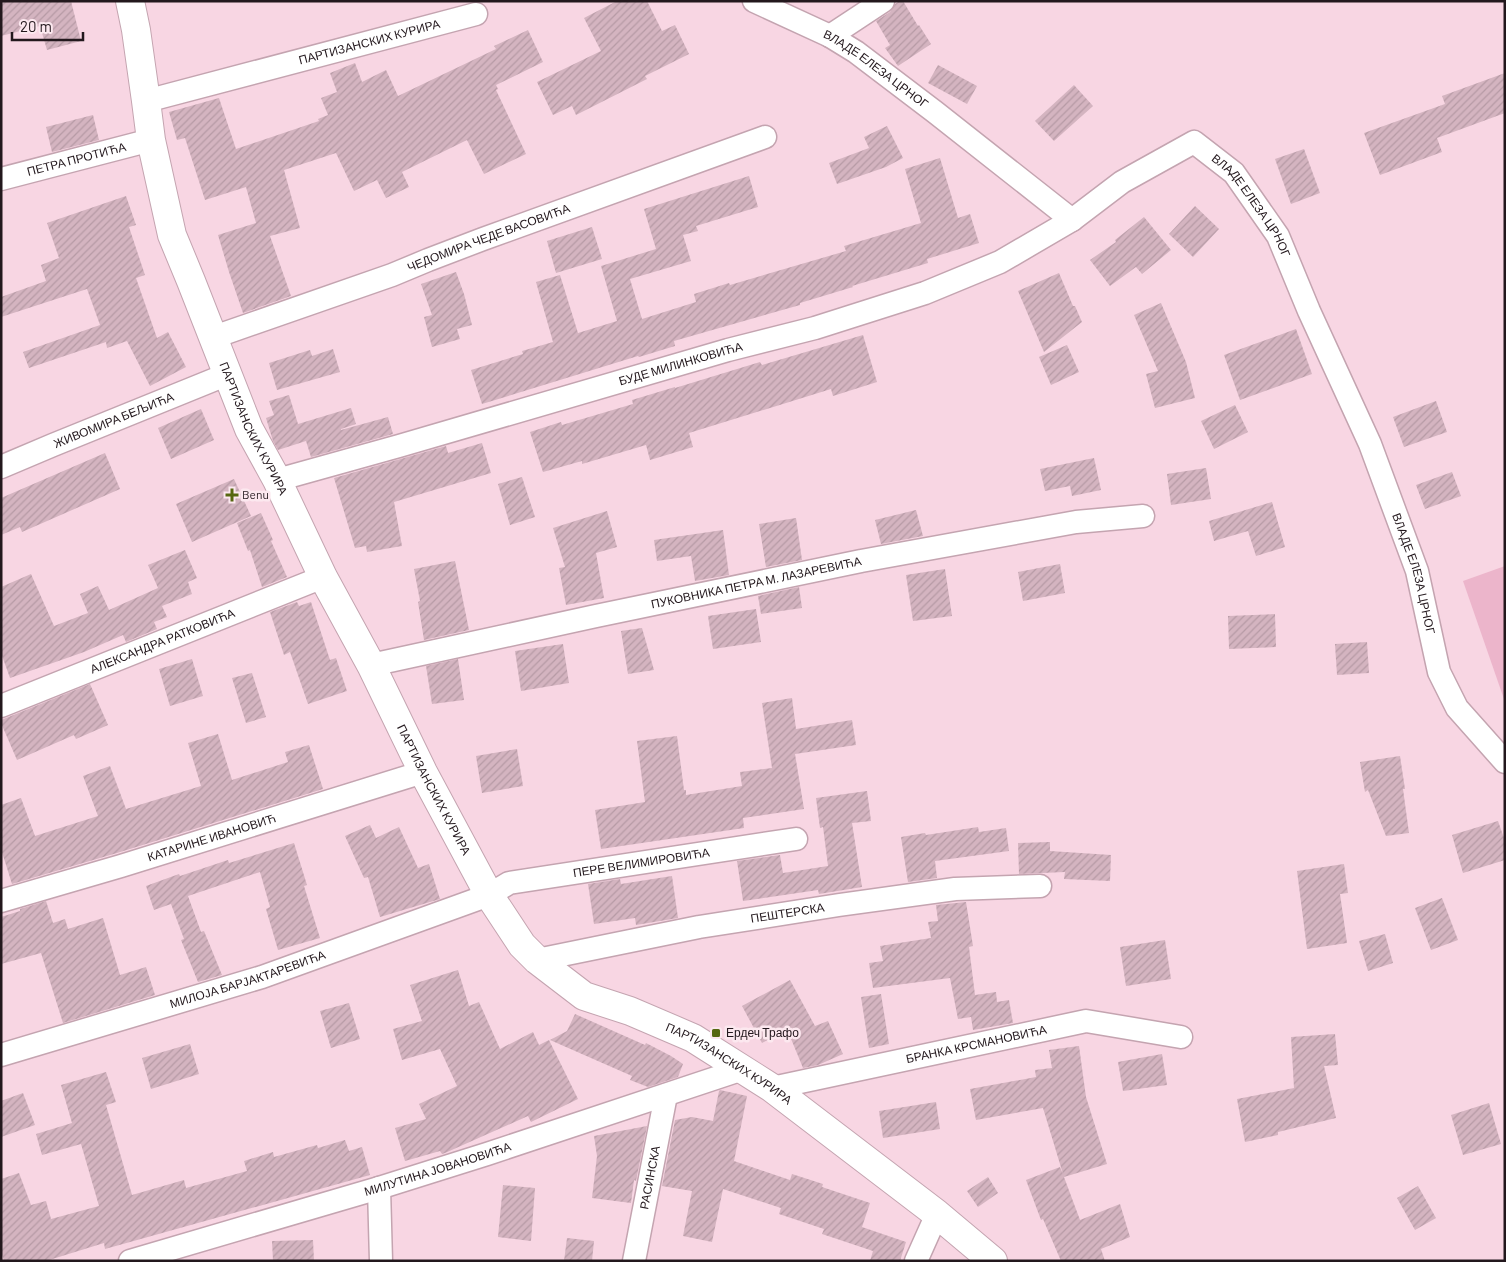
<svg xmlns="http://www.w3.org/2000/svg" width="1506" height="1262" viewBox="0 0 1506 1262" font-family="Barlow,sans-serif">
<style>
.park{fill:#ecb5cb}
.building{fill:url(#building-hatch)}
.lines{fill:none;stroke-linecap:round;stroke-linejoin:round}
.minor-casing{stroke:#c4a4b0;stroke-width:25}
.tertiary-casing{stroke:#c4a4b0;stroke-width:30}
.minor{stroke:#fff;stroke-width:22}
.tertiary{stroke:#fff;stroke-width:28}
.poi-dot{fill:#566710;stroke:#fce8ef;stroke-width:2}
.labels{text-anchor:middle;stroke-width:5;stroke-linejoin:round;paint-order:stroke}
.street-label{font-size:12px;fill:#23181d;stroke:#fce8ef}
.poi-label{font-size:12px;fill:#23181d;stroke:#fce8ef;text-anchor:start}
</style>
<defs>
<pattern id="building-hatch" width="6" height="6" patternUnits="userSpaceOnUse" patternTransform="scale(1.25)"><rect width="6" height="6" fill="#d4b4c0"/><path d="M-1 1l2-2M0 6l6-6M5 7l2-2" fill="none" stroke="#b69aa5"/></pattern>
</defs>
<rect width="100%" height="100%" fill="#f8d6e3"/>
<!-- park -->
<polygon class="park" points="1505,566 1505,702 1463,581"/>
<!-- building -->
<g class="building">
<polygon points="1,1 71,1 81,41 47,50 40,26 1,36"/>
<polygon points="617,1 647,1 662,31 675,25 689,54 645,76 647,79 576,115 572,106 553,115 537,82 601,51 584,18"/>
<polygon points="900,1 903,1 918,26 919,25 931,44 898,66 885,48 890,45 876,21 890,12 895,4"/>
<polygon points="528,30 543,62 496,85 498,89 496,90 526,154 484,174 467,140 402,172 409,187 386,198 377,180 354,191 336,153 284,170 300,228 270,236 291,296 243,313 229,272 218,235 256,223 246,187 205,200 185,138 177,140 169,112 219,98 236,149 319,121 318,119 328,115 321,98 337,92 330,73 355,63 362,82 386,70 398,96 496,49 494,46"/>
<polygon points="938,65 977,86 967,104 928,83"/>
<polygon points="1505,73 1505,113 1437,138 1442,152 1380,175 1364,133 1445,104 1442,96"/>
<polygon points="1074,85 1093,106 1054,141 1035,121"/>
<polygon points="93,115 99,140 52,152 46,127"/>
<polygon points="887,126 903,158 886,167 837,184 829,163 869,148 864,137"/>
<polygon points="1304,149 1320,193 1291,204 1275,159"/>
<polygon points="940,158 958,218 970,214 979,243 927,259 928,263 852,286 853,287 800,303 800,305 674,341 675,346 639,357 638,356 482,404 471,370 523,354 522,351 553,342 536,282 560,275 578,333 617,321 601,266 656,249 644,209 749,176 758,207 696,226 698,231 683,235 691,261 630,279 642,319 696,302 694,294 729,283 730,285 846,251 844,246 921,223 905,169"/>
<polygon points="126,196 136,225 129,227 145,275 136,278 157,338 168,332 186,367 150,386 127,341 107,348 106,342 29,368 23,352 100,325 87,289 1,317 1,297 46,281 41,265 59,258 47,223"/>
<polygon points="1195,206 1219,229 1193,257 1169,234"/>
<polygon points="1144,217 1171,250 1142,274 1136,267 1110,286 1090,260 1116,242 1115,240"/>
<polygon points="592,227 602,259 556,273 547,241"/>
<polygon points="456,272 464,294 472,325 457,329 460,339 432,347 424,317 432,315 421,284"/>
<polygon points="1059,273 1073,306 1075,306 1082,322 1044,352 1018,291"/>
<polygon points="1161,303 1186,362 1195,398 1155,408 1146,374 1158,371 1134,315"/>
<polygon points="1296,329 1312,374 1240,400 1224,355"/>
<polygon points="863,335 877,382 833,396 831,389 689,433 693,447 650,460 646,445 582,464 582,461 543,472 530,432 561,422 562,425 633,404 632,400 675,387 675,388 760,362 762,365"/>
<polygon points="1067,345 1079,372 1051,385 1039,357"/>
<polygon points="333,349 340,372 277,390 269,363 310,350 312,356"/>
<polygon points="289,395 298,424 351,408 356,424 341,429 341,430 388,417 393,434 311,457 306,441 278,450 273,441 266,418 274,415 269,401"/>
<polygon points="1436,401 1447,432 1404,447 1393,417"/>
<polygon points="1235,405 1248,432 1214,449 1201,421"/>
<polygon points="201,409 214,440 171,459 158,428"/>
<polygon points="482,443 491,473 394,502 402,546 367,552 366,546 355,548 334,478 446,446 448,453"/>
<polygon points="105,453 120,489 22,532 20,527 1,535 1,498"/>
<polygon points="1094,458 1101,490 1072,496 1070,486 1045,491 1040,469"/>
<polygon points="1206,468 1211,499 1171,505 1167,474"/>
<polygon points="1452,472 1461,496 1425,509 1416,485"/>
<polygon points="522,477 535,517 510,525 498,484"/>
<polygon points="234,479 251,516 192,542 176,504"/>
<polygon points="1272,502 1285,547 1256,556 1248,531 1214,541 1209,521"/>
<polygon points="916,510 923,536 881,544 875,520"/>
<polygon points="607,511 617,547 596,553 604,598 566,605 559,568 565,567 553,528"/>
<polygon points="261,513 273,540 271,541 287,577 262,587 250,550 248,551 237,523"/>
<polygon points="796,518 802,560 766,567 759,524"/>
<polygon points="723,530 729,575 695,581 691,556 657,561 654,540"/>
<polygon points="185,550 197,578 188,582 192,594 162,606 167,617 154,622 157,629 126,642 123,635 84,652 10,678 1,653 1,587 31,574 54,626 88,613 80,594 98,586 109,610 158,588 148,565"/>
<polygon points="455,561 469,630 424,640 418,602 420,601 414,569"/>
<polygon points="1060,564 1065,593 1023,601 1018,572"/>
<polygon points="945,569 952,616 913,621 906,575"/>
<polygon points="799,587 802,608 761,614 758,596"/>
<polygon points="297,602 299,606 311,602 330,660 336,658 347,691 308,704 290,652 284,655 270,612"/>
<polygon points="756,609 761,642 713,649 708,616"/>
<polygon points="1275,614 1276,647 1229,649 1228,616"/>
<polygon points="642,628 654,670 628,674 621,631"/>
<polygon points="1367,642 1369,673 1337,675 1335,644"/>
<polygon points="563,644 569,683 521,691 515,651"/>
<polygon points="192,659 203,696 170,706 159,669"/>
<polygon points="458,659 464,700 432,704 426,666"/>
<polygon points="252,673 266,717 246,723 232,678"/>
<polygon points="90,684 108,725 76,739 74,735 17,760 1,723 1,720"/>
<polygon points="792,698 796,729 852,720 856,745 795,754 804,809 743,818 744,828 601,849 595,810 645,802 637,741 677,736 684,790 686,790 686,795 742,786 740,772 772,768 762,703"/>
<polygon points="218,734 232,780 288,762 285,752 309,745 323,789 117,853 12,884 1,849 1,805 21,798 35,836 98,816 83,776 110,766 126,809 201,786 188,743"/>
<polygon points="517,749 523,786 482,793 476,756"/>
<polygon points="1400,756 1405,789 1403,789 1409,833 1386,836 1368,790 1365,792 1360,762"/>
<polygon points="867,791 871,821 852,823 862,887 819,894 818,890 743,901 737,861 780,855 783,873 828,866 823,827 820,828 816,798"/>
<polygon points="1498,821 1505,841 1505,860 1463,873 1452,835"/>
<polygon points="370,825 376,838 399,827 418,868 429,864 440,899 380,917 368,877 364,878 345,836"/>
<polygon points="978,827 979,832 1006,828 1009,851 935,861 937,878 908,882 901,837 925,833 926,835"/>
<polygon points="1050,842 1050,851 1111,855 1110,881 1064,879 1065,872 1019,874 1018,843"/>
<polygon points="294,843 307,885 304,886 320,938 278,950 266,909 270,907 260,872 188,896 201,932 204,931 222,975 198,982 181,940 184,939 171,904 154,910 146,886 179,874 180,876 228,860 229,863"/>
<polygon points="1344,864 1348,893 1340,894 1347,943 1307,949 1297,871"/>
<polygon points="672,876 678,918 636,925 635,918 594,924 588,884 620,879 621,884"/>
<polygon points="1442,898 1458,940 1431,950 1415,908"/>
<polygon points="46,901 53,923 65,919 68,929 103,918 120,975 146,967 155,995 63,1023 41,953 1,964 1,917 20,911 20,909"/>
<polygon points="966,902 973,946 969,947 975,995 996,992 997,1002 1009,1000 1013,1023 973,1030 971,1017 958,1019 950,978 873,988 869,963 883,961 880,946 931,938 928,922 938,921 936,905"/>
<polygon points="1385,934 1393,963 1368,971 1359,941"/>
<polygon points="1165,940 1171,979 1126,986 1120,947"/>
<polygon points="458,970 469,1006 479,1002 500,1049 533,1032 539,1045 549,1040 578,1099 531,1122 528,1116 445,1153 442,1154 440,1151 405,1161 395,1128 426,1119 419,1104 457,1086 440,1049 402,1060 393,1029 422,1021 410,985"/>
<polygon points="790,980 815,1026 828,1021 843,1054 818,1065 803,1068 787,1029 762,1043 742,1006"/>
<polygon points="881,994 889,1044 869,1048 861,997"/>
<polygon points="349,1003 360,1039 331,1048 320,1011"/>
<polygon points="575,1014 645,1045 646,1043 671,1056 683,1064 678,1077 648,1087 630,1080 632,1076 550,1040 567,1031"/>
<polygon points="1335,1034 1338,1065 1324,1066 1336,1118 1278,1132 1278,1135 1245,1142 1237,1099 1294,1088 1291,1037"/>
<polygon points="190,1044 199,1074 151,1089 142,1058"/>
<polygon points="1079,1046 1086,1097 1107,1164 1064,1177 1080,1220 1120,1204 1130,1237 1101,1249 1105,1261 1061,1261 1043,1219 1041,1220 1026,1180 1060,1167 1063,1174 1043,1108 976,1120 970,1089 1036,1077 1035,1070 1052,1068 1049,1050"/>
<polygon points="1162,1054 1167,1085 1123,1091 1118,1062"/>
<polygon points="106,1072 116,1102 106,1105 132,1195 184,1180 186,1188 247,1171 244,1161 273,1152 274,1157 317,1145 318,1148 345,1140 349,1151 362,1147 370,1175 105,1249 104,1243 46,1261 4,1261 1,1251 1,1179 19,1173 31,1205 46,1201 51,1219 99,1206 81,1144 42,1155 36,1134 72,1123 61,1085"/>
<polygon points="720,1090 747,1096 734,1161 790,1180 792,1174 823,1184 822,1187 870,1203 862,1227 906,1242 900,1261 870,1261 873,1251 822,1234 824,1229 779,1214 781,1208 723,1189 712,1242 683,1236 692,1191 662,1186 675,1120 692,1117 713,1121 719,1091"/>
<polygon points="23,1093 35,1125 1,1137 1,1101"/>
<polygon points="936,1102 940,1129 883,1138 879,1111"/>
<polygon points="1489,1103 1501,1144 1463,1155 1451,1115"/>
<polygon points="647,1126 636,1181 634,1180 631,1203 592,1198 597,1156 594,1136"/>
<polygon points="988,1177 998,1193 978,1207 967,1191"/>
<polygon points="503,1185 535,1188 531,1241 498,1237"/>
<polygon points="1418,1186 1436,1218 1415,1230 1397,1198"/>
<polygon points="567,1238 594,1241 592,1261 564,1261"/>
<polygon points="313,1240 314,1261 273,1261 272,1241"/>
</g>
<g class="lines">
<!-- minor casing -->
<g class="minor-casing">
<g id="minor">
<path id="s1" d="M 754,1 L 830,36 L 856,52 L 935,112 L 1072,220 L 1122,182 L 1194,142 L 1234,173 L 1278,236 L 1309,311 L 1370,444 L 1417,571 L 1439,672 L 1457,708 L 1505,762"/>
<polyline points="830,36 883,1"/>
<path id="s2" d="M 146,101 L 476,14"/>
<path id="s3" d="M 1,179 L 151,140"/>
<path id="s4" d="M 214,337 L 392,275 L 428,260 L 483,239 L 765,137"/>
<path id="s5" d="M 1,467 L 53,445 L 228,374"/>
<path id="s6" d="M 277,480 L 399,446 L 728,350 L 815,328 L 925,293 L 1000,262 L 1072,220"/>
<path id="s7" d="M 371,665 L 596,616 L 861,561 L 1076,522 L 1143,516"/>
<path id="s8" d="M 1,706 L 323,577"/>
<path id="s9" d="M 1,901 L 121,866 L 423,772"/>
<path id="s10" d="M 537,960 L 699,927 L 839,905 L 955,889 L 1040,886"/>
<path id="s11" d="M 1,1055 L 262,977 L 489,895 L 509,883 L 796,839"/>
<path id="s12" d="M 772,1088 L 1086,1021 L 1181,1037"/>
<polyline points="379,1188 381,1261"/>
<path id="s13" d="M 130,1261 L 379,1188 L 487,1154 L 743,1069"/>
<path id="s14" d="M 634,1261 L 666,1095"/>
<polyline points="916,1261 937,1214"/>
</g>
</g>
<!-- tertiary casing -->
<g class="tertiary-casing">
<g id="tertiary">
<path id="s15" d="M 130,1 L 136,30 L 146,101 L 151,140 L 172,235 L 191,281 L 249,429 L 277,480 L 323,577 L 371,665 L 423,772 L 489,895 L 522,945 L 537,960 L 584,996 L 630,1011 L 693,1038 L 772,1088 L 937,1214 L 993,1261"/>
</g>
</g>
<!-- minor -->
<use href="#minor" class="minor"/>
<!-- tertiary -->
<use href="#tertiary" class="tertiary"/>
</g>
<!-- markers -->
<g class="poi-dot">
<path d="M229.5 487.5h5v5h5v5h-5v5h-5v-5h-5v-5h5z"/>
<rect x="711" y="1028" width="10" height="10" rx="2.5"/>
</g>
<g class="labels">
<!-- street labels -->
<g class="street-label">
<text dy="4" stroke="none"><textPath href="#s2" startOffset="231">ПАРТИЗАНСКИХ КУРИРА</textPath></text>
<text dy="4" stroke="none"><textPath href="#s1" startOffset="140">ВЛАДЕ ЕЛЕЗА ЦРНОГ</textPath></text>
<text dy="4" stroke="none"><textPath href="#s3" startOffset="78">ПЕТРА ПРОТИЋА</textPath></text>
<text dy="4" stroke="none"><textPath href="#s1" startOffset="620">ВЛАДЕ ЕЛЕЗА ЦРНОГ</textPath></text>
<text dy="4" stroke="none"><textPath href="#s4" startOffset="292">ЧЕДОМИРА ЧЕДЕ ВАСОВИЋА</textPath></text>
<text dy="4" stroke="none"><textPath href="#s6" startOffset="420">БУДЕ МИЛИНКОВИЋА</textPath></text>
<text dy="4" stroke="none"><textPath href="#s5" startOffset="122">ЖИВОМИРА БЕЉИЋА</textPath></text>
<text dy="4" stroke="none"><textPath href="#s15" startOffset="448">ПАРТИЗАНСКИХ КУРИРА</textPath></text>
<text dy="4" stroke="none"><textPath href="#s1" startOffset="1025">ВЛАДЕ ЕЛЕЗА ЦРНОГ</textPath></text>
<text dy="4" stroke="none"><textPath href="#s7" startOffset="394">ПУКОВНИКА ПЕТРА М. ЛАЗАРЕВИЋА</textPath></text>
<text dy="4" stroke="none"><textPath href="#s8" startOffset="174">АЛЕКСАНДРА РАТКОВИЋА</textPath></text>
<text dy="4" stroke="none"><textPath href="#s15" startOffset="852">ПАРТИЗАНСКИХ КУРИРА</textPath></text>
<text dy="4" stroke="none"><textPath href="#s9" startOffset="220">КАТАРИНЕ ИВАНОВИЋ</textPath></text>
<text dy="4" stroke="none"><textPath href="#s11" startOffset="671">ПЕРЕ ВЕЛИМИРОВИЋА</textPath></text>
<text dy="4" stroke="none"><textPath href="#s10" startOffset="255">ПЕШТЕРСКА</textPath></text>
<text dy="4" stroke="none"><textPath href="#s11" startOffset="258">МИЛОЈА БАРЈАКТАРЕВИЋА</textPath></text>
<text dy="4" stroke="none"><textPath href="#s12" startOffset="209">БРАНКА КРСМАНОВИЋА</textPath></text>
<text dy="4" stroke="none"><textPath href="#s15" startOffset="1272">ПАРТИЗАНСКИХ КУРИРА</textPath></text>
<text dy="4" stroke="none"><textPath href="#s13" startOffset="321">МИЛУТИНА ЈОВАНОВИЋА</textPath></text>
<text dy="4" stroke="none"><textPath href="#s14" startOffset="85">РАСИНСКА</textPath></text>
</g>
<!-- poi labels -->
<g class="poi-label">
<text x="242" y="499">Benu</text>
<text x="726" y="1037">Ердеч Трафо</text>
</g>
</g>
<!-- border -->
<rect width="1506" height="1262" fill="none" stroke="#23181d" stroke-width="5"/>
<!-- scale -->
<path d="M12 32v8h71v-8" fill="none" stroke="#23181d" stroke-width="2.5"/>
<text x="20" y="32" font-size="15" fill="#23181d" stroke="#fce8ef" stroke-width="4" paint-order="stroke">20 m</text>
</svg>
